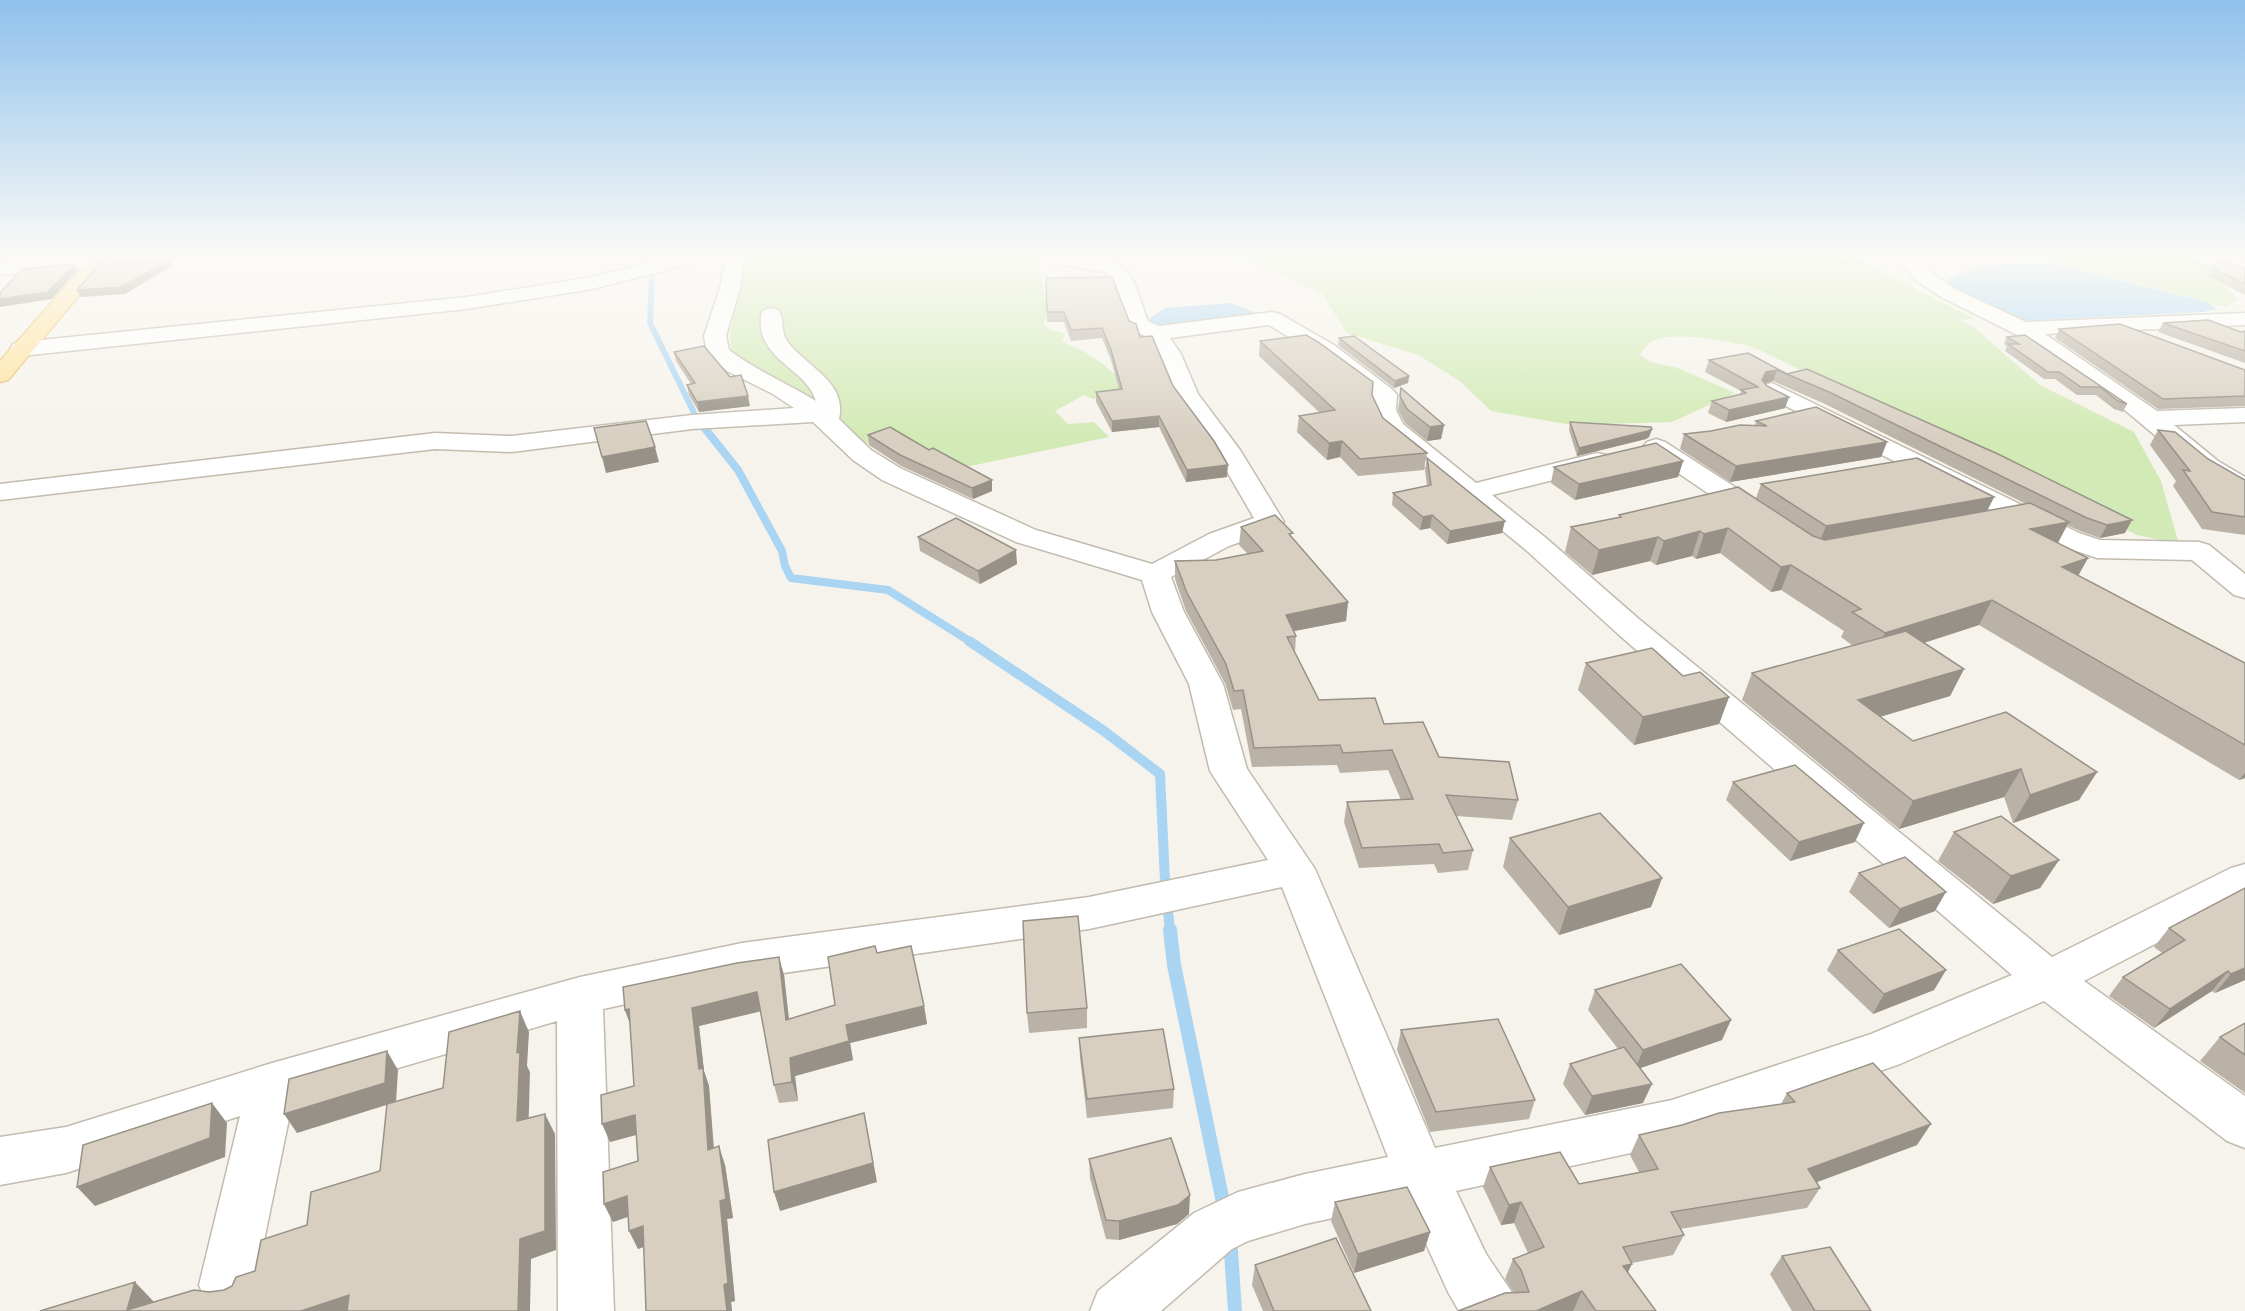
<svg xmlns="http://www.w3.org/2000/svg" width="2245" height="1311" viewBox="0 0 2245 1311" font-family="'Open Sans',sans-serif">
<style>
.green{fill:#d2eab5}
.water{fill:#a9d4f2}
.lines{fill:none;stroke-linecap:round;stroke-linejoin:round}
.stream-far3{stroke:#a9d4f2;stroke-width:6}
.stream-far2{stroke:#a9d4f2;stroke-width:8}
.stream-far1{stroke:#a9d4f2;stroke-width:10}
.stream{stroke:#a9d4f2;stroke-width:14}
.minor-casing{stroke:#c2bbae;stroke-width:3}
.major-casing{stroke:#e6c16a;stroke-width:3}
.minor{fill:#fff;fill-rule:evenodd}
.major{fill:#ffe39c;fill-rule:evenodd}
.wall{fill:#bab2a6}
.shaded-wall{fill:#979187}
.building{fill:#d8cfc1;stroke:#979187;stroke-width:1.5}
</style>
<rect width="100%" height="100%" fill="#f6f3ec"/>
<!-- green -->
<g class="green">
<path d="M 748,256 L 1036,256 L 1048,308 L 1044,324 L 1049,329 L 1065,334 L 1062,342 C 1077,347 1092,356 1104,365 C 1113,372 1113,374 1124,378 L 1117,395 L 1092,399 L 1084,395 L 1055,411 L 1068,424 L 1094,422 L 1109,437 L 961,468 L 893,435 L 862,445 L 843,426 L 791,385 L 747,366 L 731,350 L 730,333 Z"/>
<path d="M 1218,256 L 1829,256 L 1840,259 L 1852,256 L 1975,319 L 1960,320 L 1975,328 L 2040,385 L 2134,432 L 2161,481 L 2179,544 L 2137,535 L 2066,498 L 1753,347 C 1728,341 1682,332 1657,339 C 1649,341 1644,349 1640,355 L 1651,362 L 1678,368 L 1735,393 L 1672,422 L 1572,425 L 1491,411 L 1461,382 L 1418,355 L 1347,333 L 1322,294 L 1252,261 Z"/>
<polygon points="2036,256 2191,256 2245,274 2230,278 2222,284 2238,299 2226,307"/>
</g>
<!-- water -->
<g class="water">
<path d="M 2054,263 L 2207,302 L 2217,309 L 2203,312 L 2017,321 L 1945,282 C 1976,260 2017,264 2054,263 Z"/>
<polygon points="1231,303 1261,315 1156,329 1149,325 1151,317 1166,308"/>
</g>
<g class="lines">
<!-- stream-far3 -->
<polyline class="stream-far3" points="652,277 650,323 699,423"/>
<!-- stream-far2 -->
<polyline class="stream-far2" points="699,421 738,470 782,551 785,566 791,578 888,590 971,642"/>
<!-- stream-far1 -->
<polyline class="stream-far1" points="969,641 1104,731 1160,774 1165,881 1170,931"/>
<!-- stream -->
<g class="stream">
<polyline points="1170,930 1174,965 1225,1212"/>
<polyline points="1230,1237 1235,1311"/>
</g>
<!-- minor casing -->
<g class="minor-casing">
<g id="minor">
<polygon points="98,256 105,258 107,262 105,266 0,275 0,263"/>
<polygon points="677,256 707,256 705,260 592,289 467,309 21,356 13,354 10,349 13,344 21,342 467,297 592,277"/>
<path d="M 723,256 L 741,256 L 744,260 L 740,288 L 726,336 L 729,350 C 755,370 787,383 816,401 C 808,373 770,363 762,333 C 760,327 761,320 761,314 L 764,310 L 771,308 L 778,310 C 785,319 780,331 787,341 C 805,366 848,382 839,419 L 871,450 L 900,468 L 1036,530 L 1152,564 L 1209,534 L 1254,518 L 1215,451 L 1175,395 L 1159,354 L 1148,337 L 1131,330 L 1128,325 L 1112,278 L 1105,272 L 1046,262 L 1039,260 L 1037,256 C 1062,256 1114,252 1129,274 C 1138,287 1142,306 1148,321 L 1159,326 L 1273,312 L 1280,314 L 1334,345 L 1393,390 L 1397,395 L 1396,410 L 1403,424 L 1476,483 L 1597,453 L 1606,455 L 1610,461 L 1606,467 L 1492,495 L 1546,538 L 1640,620 L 2052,957 L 2231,868 L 2245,864 L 2245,897 L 2084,981 L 2245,1096 L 2245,1148 L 2227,1141 L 2044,1001 L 1900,1064 L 1672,1144 L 1456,1191 L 1486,1254 L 1511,1291 L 1519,1311 L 1459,1311 L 1448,1292 L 1407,1202 L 1305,1224 L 1248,1241 L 1232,1249 L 1161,1311 L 1090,1311 L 1098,1291 L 1194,1213 L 1238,1192 L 1305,1174 L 1388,1157 L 1282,887 L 1089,929 L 742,979 L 603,1009 L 614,1311 L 558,1311 L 557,1021 L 293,1099 L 255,1285 L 247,1305 C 230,1311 224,1311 207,1305 L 199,1285 L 240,1116 L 66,1173 L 0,1185 L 0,1137 L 66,1127 L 272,1063 L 580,977 L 742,943 L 1089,897 L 1268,860 L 1210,771 L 1189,684 L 1152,612 L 1142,580 L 1016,542 L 882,480 L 853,460 L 813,422 L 692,429 L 512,452 L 435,449 L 0,500 L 0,484 L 435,433 L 512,436 L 692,415 L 794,408 L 773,394 L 727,371 L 707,353 L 704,336 L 720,288 L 726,260 ZM 1269,325 L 1318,355 L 1373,397 L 1372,410 L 1383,433 L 1526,550 L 1618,634 L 2012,975 L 1871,1034 L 1672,1100 L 1435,1148 L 1315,869 L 1247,769 L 1223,684 L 1184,612 L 1171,577 L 1229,546 L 1280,528 L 1284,522 L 1240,450 L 1198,394 L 1181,354 L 1170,338 Z"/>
<polygon points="1895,256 1914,256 1930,272 1955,289 2026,322 2245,313 2245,325 2045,334 2157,411 2245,408 2245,422 2174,425 2218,461 2245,477 2245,496 2235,494 2200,473 2126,411 2015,334 1941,297 1916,280"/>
<polygon points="2194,256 2221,256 2245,264 2245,276 2196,260"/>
<polygon points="1772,383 2079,533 2100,540 2199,542 2209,545 2245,574 2245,598 2234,595 2192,560 2097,558 2059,545 1764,395 1760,390 1764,385"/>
<polygon points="1656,439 1665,442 1769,509 1773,515 1769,521 1759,523 1749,521 1647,452 1643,447 1647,442"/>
</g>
</g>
<!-- major casing -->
<g class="major-casing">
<polygon id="major" points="93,256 112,256 8,380 0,382 0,361"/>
</g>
<!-- minor -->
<use href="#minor" class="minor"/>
<!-- major -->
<use href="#major" class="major"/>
</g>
<!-- wall -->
<g class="wall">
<polygon points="2217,259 2245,268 2245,295 2208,276"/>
<polygon points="1046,278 1129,321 1173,386 1227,477 1186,482 1159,427 1112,432 1096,402 1096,392 1119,389 1111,360 1102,338 1071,341 1064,322 1047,322"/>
<polygon points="2163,323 2241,332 2245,331 2245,363 2158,332"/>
<polygon points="2059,329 2245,370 2245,406 2158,409 2055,338"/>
<polygon points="2025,335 2127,404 2123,412 2114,409 2096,395 2077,395 2055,379 2044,379 2005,351 2007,346 2004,344 2007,337"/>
<polygon points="1339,338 1409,376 1408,383 1394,388 1338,345"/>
<polygon points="1260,341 1372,395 1383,418 1427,453 1424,470 1358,476 1340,457 1327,460 1297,432 1299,416 1319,412 1259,356"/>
<polygon points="674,352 750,406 699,412 689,395 687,385 691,384 676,361"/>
<polygon points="1748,353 1787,374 1807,369 2125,533 2100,538 2080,531 2067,525 2058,543 2088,558 2078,576 2245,663 2245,778 2239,780 1979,625 1924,643 1964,669 1950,696 1880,717 1913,741 2097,772 2079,800 2013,823 2004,797 1899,829 1742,700 1752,673 1853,646 1841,637 1844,631 1781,590 1771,592 1720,553 1696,559 1692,556 1656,565 1650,561 1592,575 1565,552 1571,527 1619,517 1619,515 1814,537 1756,498 1761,484 1994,497 1987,511 2026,504 1825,404 1773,381 1765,383 1767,386 1789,397 1785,408 1726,422 1708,413 1712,401 1740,395 1741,391 1705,372 1709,360"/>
<polygon points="1401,388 1444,425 1441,439 1427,441 1405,423 1398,410"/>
<polygon points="1756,421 1887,442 1881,457 1730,482 1680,449 1684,434 1755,426"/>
<polygon points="1570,422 1652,429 1649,437 1646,439 1577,456 1569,430"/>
<polygon points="2158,430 2245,480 2245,535 2202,529 2173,486 2176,481 2150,445"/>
<polygon points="868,435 992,491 973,499 901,466 869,445"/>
<polygon points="1427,458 1502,533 1447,544 1430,528 1420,530 1392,505 1393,493 1427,486 1425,470"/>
<polygon points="1683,461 1678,477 1575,500 1551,483 1554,467"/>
<polygon points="1241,527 1293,539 1348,602 1346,621 1294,631 1296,636 1295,652 1319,700 1384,724 1439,757 1518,800 1512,820 1456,816 1473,850 1468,870 1438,873 1434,864 1359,868 1344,822 1347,802 1401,800 1388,770 1340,773 1337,765 1252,767 1241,709 1233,710 1225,683 1186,611 1175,579 1175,561 1216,560 1248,554 1239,545"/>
<polygon points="918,537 1017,564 980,584 920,551"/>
<polygon points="1586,663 1683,676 1729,697 1719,724 1634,745 1578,690"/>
<polygon points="1733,782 1855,842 1790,861 1726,800"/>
<polygon points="1954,832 2059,860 2040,888 1993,904 1938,861"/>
<polygon points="1510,838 1662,878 1651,907 1559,935 1503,867"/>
<polygon points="1859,873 1935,911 1889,928 1849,892"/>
<polygon points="2245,888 2245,980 2215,993 2212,991 2154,1028 2109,996 2123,977 2162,953 2154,947 2169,928"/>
<polygon points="1838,950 1946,970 1934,990 1873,1014 1827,970"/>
<polygon points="877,953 924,1006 927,1024 850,1043 853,1060 795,1076 798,1101 779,1103 774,1085 760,1011 699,1026 704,1071 709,1086 714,1148 725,1165 733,1218 727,1219 735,1301 731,1302 732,1311 646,1311 644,1247 638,1249 628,1217 613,1222 604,1204 638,1161 636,1135 610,1142 634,1086 630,1024 625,1010 784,975 789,1020 835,1005"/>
<polygon points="1595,990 1722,1040 1640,1068 1643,1103 1585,1115 1563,1084 1570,1064 1618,1049 1588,1010"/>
<polygon points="1087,1008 1087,1028 1029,1033 1027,1013"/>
<polygon points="2245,1023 2245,1093 2200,1061 2220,1037"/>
<polygon points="1401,1030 1535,1100 1529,1119 1430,1132 1397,1050"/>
<polygon points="1079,1038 1174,1089 1173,1108 1087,1118 1080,1058"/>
<polygon points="1787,1093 1917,1145 1816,1182 1820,1188 1807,1208 1680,1229 1684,1235 1673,1255 1632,1263 1628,1272 1656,1311 1458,1311 1514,1293 1505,1279 1513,1259 1528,1253 1514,1223 1501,1225 1483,1187 1490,1167 1579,1184 1639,1172 1630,1155 1639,1135 1781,1104"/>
<polygon points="1089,1159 1189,1214 1177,1224 1119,1240 1106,1239 1090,1178"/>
<polygon points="1335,1202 1430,1232 1424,1251 1354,1273 1331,1221"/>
<polygon points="1782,1256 1871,1311 1792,1311 1770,1274"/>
<polygon points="1255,1265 1371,1311 1263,1311 1252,1285"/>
</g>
<!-- shaded-wall -->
<g class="shaded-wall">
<polygon points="40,256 71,256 41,258"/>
<polygon points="169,260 172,266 125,294 81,297 77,290"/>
<polygon points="74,264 77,271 52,299 0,307 0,299"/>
<polygon points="1777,370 1773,381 1762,384 1762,380 1766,372"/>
<polygon points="1409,376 1408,383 1394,388 1395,381"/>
<polygon points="748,396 750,406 699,412 697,402"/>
<polygon points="1789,397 1785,408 1726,422 1729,410"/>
<polygon points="1159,416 1159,427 1112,432 1112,421"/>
<polygon points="1444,425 1441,439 1427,441 1430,427"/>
<polygon points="1652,429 1649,437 1646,439 1577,456 1579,448"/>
<polygon points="1342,441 1340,457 1327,460 1329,443"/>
<polygon points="1887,442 1881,457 1730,482 1736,466"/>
<polygon points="655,447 659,462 606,473 602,457"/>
<polygon points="1683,461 1678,477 1575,500 1579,484"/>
<polygon points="1228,465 1227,477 1186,482 1187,470"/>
<polygon points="992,480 992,491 973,499 972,488"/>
<polygon points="1994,497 1987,511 1820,541 1826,526"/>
<polygon points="1432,515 1430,528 1420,530 1423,517"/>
<polygon points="2132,520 2125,533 2100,538 2107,525"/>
<polygon points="1505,521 1502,533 1447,544 1450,531"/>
<polygon points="2069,522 2056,546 2030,529"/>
<polygon points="1728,528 1720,553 1696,559 1704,534"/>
<polygon points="1700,531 1692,556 1656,565 1664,541"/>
<polygon points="1658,537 1650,561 1592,575 1599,550"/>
<polygon points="1016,550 1017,564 980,584 978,571"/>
<polygon points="2088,558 2074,583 2062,567"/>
<polygon points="1791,565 1781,590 1771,592 1781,567"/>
<polygon points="1992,600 1979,625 1873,659 1885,633"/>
<polygon points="1348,602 1346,621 1284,633 1286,615"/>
<polygon points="1964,669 1950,696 1845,727 1858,700"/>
<polygon points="1729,697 1719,724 1634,745 1643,717"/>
<polygon points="2021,769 2004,797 1899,829 1913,801"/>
<polygon points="2097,772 2079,800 2013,823 2030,795"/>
<polygon points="2245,773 2245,778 2239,780"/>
<polygon points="1864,823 1855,842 1790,861 1799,842"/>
<polygon points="2059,860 2040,888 1993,904 2011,876"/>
<polygon points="1662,878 1651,907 1559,935 1568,907"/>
<polygon points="1946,892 1935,911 1889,928 1900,909"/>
<polygon points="779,957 784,975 791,1039 786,1020"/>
<polygon points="2245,968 2245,980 2215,993 2231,974"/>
<polygon points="1946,970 1934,990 1873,1014 1884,994"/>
<polygon points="2228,971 2212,991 2154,1028 2170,1009"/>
<polygon points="757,992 762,1011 699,1026 704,1071 709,1086 715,1168 708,1150 692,1008"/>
<polygon points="924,1006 927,1024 850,1043 853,1060 795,1076 798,1101 792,1082 790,1058 846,1025"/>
<polygon points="629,1009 632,1029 625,1010"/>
<polygon points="520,1011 529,1032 527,1066 530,1072 528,1142 517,1121 517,1053"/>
<polygon points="1731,1020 1722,1040 1635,1070 1643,1050"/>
<polygon points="387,1051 398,1070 396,1102 297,1133 284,1114"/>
<polygon points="1652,1084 1643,1103 1585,1115 1592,1096"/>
<polygon points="212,1103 227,1123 225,1157 95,1206 77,1187"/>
<polygon points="864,1113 877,1182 780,1211 774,1192"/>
<polygon points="545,1114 555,1134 556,1250 531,1259 530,1311 518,1311 520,1239"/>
<polygon points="635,1115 643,1133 610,1142 602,1124"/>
<polygon points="1931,1124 1917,1145 1796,1190 1808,1169"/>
<polygon points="719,1146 725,1165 733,1218 727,1219 735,1301 731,1302 732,1311 727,1311 724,1285"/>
<polygon points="1190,1195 1189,1214 1177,1224 1119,1240 1119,1221"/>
<polygon points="627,1196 635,1214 613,1222 604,1204"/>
<polygon points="1521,1202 1514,1223 1501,1225 1509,1205"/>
<polygon points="643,1226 651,1244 638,1249 629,1231"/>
<polygon points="1430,1232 1424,1251 1354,1273 1358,1254"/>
<polygon points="1632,1264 1622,1284 1623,1266"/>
<polygon points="135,1282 154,1302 127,1310"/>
<polygon points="1582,1291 1573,1311 1536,1311"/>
<polygon points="349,1295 362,1311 301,1311"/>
</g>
<!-- building -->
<g class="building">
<polygon points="2217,259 2245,268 2245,284 2213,268"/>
<polygon points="104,260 169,260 121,287 77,290"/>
<polygon points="74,264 48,292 0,299 0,293 22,269"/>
<polygon points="1112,277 1129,321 1136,324 1140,337 1152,336 1173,386 1214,441 1228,465 1187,470 1159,416 1112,421 1096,392 1122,389 1111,350 1102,328 1071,330 1064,312 1047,312 1046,278"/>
<polygon points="2208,320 2241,332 2245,331 2245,351 2163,323"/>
<polygon points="2120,324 2245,370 2245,396 2163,399 2059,329"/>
<polygon points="1306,335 1318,342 1373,382 1372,395 1383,418 1427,453 1360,459 1342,441 1329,443 1299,416 1335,410 1260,341"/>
<polygon points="2025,335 2127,404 2118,401 2100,387 2081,387 2059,372 2048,372 2008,344 2019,344 2007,337"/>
<polygon points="1354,336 1409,376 1395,381 1339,338"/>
<polygon points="704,346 730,377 741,375 748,396 697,402 687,385 695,383 674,352"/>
<polygon points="1748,353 1787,374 1807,369 1998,454 2132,520 2107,525 2087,518 1829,392 1777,370 1766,372 1762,380 1767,386 1789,397 1729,410 1712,401 1746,393 1741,390 1758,387 1709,360"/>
<polygon points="1401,388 1444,425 1430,427 1407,409 1400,396"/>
<polygon points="1816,407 1887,442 1736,466 1684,434 1711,431 1740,425 1767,426 1756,421"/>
<polygon points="646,421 655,447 602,457 594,428"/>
<polygon points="1570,422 1651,427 1652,429 1648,431 1579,448"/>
<polygon points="890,427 929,450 933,448 992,480 972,488 900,455 868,435"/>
<polygon points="2158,430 2175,432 2208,459 2245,480 2245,517 2212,512 2183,470 2190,471"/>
<polygon points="1656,443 1683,461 1579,484 1554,467"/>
<polygon points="1427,458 1505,521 1450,531 1432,515 1423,517 1393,493 1431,485"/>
<polygon points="1917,458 1994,497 1826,526 1761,484"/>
<polygon points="1738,487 1813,536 1825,540 2030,503 2069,522 2030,529 2088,558 2062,567 2245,663 2245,745 1992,600 1885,633 1852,612 1861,609 1791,565 1781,567 1728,528 1704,534 1700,531 1664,541 1658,537 1599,550 1571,527 1621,517 1619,515"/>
<polygon points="1275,515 1293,533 1289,534 1348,602 1286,615 1296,636 1287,637 1319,700 1375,698 1384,724 1423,722 1439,757 1509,762 1518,800 1446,795 1473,850 1443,853 1439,844 1362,848 1347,802 1413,799 1392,750 1343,753 1340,745 1254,748 1243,690 1234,691 1226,664 1187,593 1175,561 1216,560 1263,551 1241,527"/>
<polygon points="956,518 1016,550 978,571 918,537"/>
<polygon points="1906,631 1964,669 1858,700 1913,741 2006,712 2097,772 2030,795 2021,769 1913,801 1752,673"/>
<polygon points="1652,648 1683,676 1700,672 1729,697 1643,717 1586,663"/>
<polygon points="1795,765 1864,823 1799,842 1733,782"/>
<polygon points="1600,813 1662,878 1568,907 1510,838"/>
<polygon points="2001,816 2059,860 2011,876 1954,832"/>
<polygon points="1905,857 1946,892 1900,909 1859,873"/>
<polygon points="2245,888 2245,968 2231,974 2228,971 2170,1009 2123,977 2185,940 2169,928"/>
<polygon points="1078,916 1087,1008 1027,1013 1023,921"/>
<polygon points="1899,929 1946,970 1884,994 1838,950"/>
<polygon points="875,946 877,953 911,946 924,1006 846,1025 849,1041 790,1058 792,1082 774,1085 757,992 692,1008 699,1069 703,1068 708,1150 719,1146 726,1199 720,1201 728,1283 724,1285 727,1311 646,1311 643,1226 629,1231 627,1196 604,1204 603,1172 638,1161 635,1115 602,1124 601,1095 634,1086 629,1009 625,1010 623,987 737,963 779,957 786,1020 835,1005 828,957"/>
<polygon points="1681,964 1731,1020 1643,1050 1595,990"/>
<polygon points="520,1011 517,1053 520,1052 517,1121 545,1114 545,1231 520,1239 518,1311 347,1311 349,1295 301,1311 40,1311 135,1282 127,1310 194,1290 209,1292 224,1290 232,1286 236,1277 255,1271 261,1240 307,1225 311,1192 380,1171 387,1104 443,1088 449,1032"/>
<polygon points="1498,1019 1535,1100 1436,1112 1401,1030"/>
<polygon points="2245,1023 2245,1055 2220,1037"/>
<polygon points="1163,1029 1174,1089 1087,1099 1079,1038"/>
<polygon points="1624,1047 1652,1084 1592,1096 1570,1064"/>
<polygon points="387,1051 385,1083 284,1114 289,1079"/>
<polygon points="1873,1063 1931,1124 1808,1169 1820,1188 1671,1212 1684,1235 1623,1247 1632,1264 1623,1266 1656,1311 1596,1311 1582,1291 1536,1311 1458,1311 1505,1293 1529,1292 1521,1270 1513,1259 1544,1247 1521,1202 1509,1205 1490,1167 1560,1152 1579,1184 1658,1169 1639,1135 1682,1125 1719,1113 1795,1102 1787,1093"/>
<polygon points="212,1103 210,1138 77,1187 83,1145"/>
<polygon points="864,1113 873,1163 774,1192 768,1140"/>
<polygon points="1171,1138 1190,1195 1178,1205 1119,1221 1106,1220 1089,1159"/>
<polygon points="1407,1187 1430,1232 1358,1254 1335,1202"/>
<polygon points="1336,1238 1371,1311 1274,1311 1255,1265"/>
<polygon points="1830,1247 1871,1311 1815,1311 1782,1256"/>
</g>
<!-- sky -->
<linearGradient id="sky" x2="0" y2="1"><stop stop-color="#8fc1ec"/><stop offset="0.58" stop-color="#fbfaf6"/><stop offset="1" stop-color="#fbfaf6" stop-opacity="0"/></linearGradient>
<rect width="2245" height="439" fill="url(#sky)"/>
</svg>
